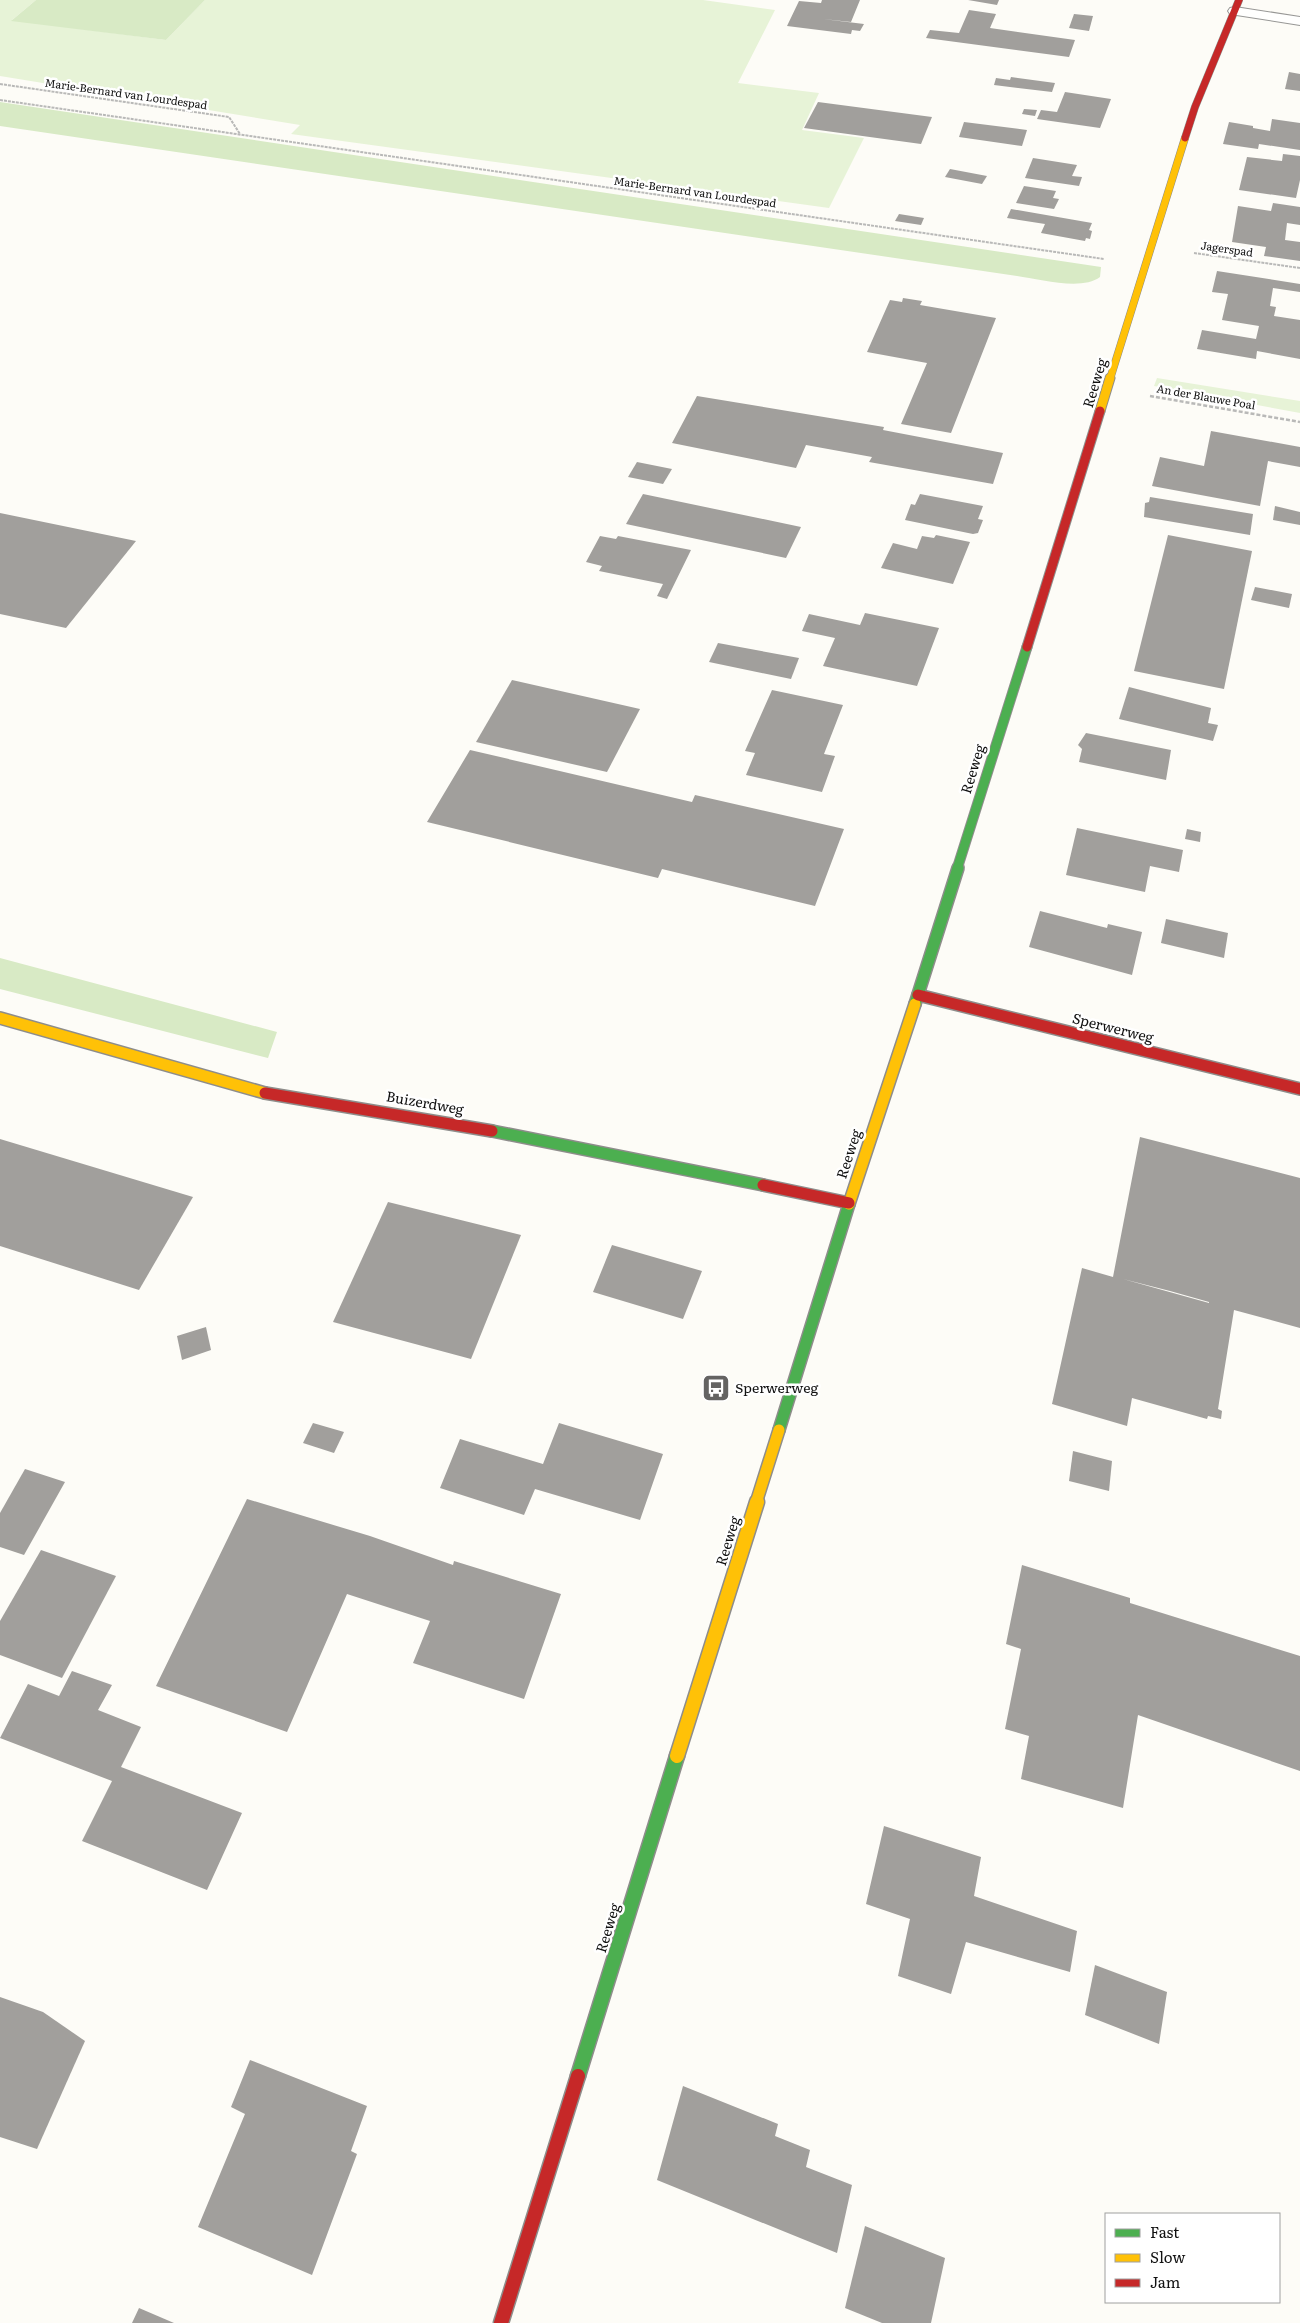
<svg xmlns="http://www.w3.org/2000/svg" width="1300" height="2323" viewBox="0 0 1300 2323" font-family="Literata,serif">
<style>
.green{fill:#e7f3d7}
.forest{fill:#d8eac5}
.building{fill:#a19f9c;fill-rule:evenodd}
.lines{fill:none;stroke-linecap:round;stroke-linejoin:round}
.street-casing{stroke:#979795;stroke-width:2}
.fast-far2-casing{stroke:#8e8d8b;stroke-width:11}
.fast-far1-casing{stroke:#8e8d8b;stroke-width:14}
.fast-casing{stroke:#8e8d8b;stroke-width:17}
.slow-far3-casing{stroke:#8e8d8b;stroke-width:8}
.slow-far2-casing{stroke:#8e8d8b;stroke-width:11}
.slow-far1-casing{stroke:#8e8d8b;stroke-width:14}
.slow-casing{stroke:#8e8d8b;stroke-width:17}
.jam-far3-casing{stroke:#8e8d8b;stroke-width:8}
.jam-far2-casing{stroke:#8e8d8b;stroke-width:11}
.jam-far1-casing{stroke:#8e8d8b;stroke-width:14}
.jam-casing{stroke:#8e8d8b;stroke-width:17}
.path-far1{stroke:#b9b9b8;stroke-width:2;stroke-dasharray:3 1;stroke-linecap:butt}
.path{stroke:#b9b9b8;stroke-width:2.5;stroke-dasharray:4 2;stroke-linecap:butt}
.street{fill:#fffffe;fill-rule:evenodd}
.fast-far2{stroke:#4caf50;stroke-width:9}
.fast-far1{stroke:#4caf50;stroke-width:11}
.fast{stroke:#4caf50;stroke-width:14}
.slow-far3{stroke:#ffc107;stroke-width:7}
.slow-far2{stroke:#ffc107;stroke-width:9}
.slow-far1{stroke:#ffc107;stroke-width:11}
.slow{stroke:#ffc107;stroke-width:14}
.jam-far3{stroke:#c62828;stroke-width:7}
.jam-far2{stroke:#c62828;stroke-width:9}
.jam-far1{stroke:#c62828;stroke-width:11}
.jam{stroke:#c62828;stroke-width:14}
.labels{text-anchor:middle;stroke-width:5;stroke-linejoin:round;paint-order:stroke}
.far-street-label{font-size:11px;fill:#111;stroke:#fff}
.street-label{font-size:14px;fill:#111;stroke:#fff}
.poi-label{font-size:14px;fill:#111;stroke:#fff;text-anchor:start}
</style>
<rect width="100%" height="100%" fill="#fdfcf7"/>
<!-- green -->
<g class="green">
<polygon points="0,0 36,0 12,20 166,40 205,0 703,0 775,10 738,83 819,93 802,130 864,138 829,208 291,134 300,125 0,76"/>
<polygon points="1157,378 1300,401 1300,413 1154,386"/>
</g>
<!-- forest -->
<g class="forest">
<polygon points="36,0 205,0 166,40 11,21"/>
<path d="M 0,102 L 1101,267 L 1100,277 C 1082,291 1039,279 1017,276 L 0,126 Z"/>
<polygon points="0,958 277,1032 268,1058 0,989"/>
</g>
<!-- building -->
<g class="building">
<polygon points="822,0 860,0 851,22 823,19 864,24 860,31 852,30 851,34 787,26 799,1 821,3"/>
<polygon points="968,0 999,0 997,5"/>
<polygon points="969,10 996,14 990,28 1075,40 1069,57 926,38 930,30 959,33"/>
<polygon points="1074,14 1093,16 1089,31 1069,28"/>
<polygon points="1289,72 1300,74 1300,91 1285,89"/>
<polygon points="1011,77 1055,83 1052,92 994,85 996,78 1010,80"/>
<polygon points="1065,92 1111,99 1100,128 1037,119 1041,110 1057,112"/>
<polygon points="818,102 932,117 921,144 804,128"/>
<polygon points="1024,109 1037,110 1035,116 1022,114"/>
<polygon points="1272,119 1300,123 1300,150 1259,144 1258,149 1223,144 1229,122 1253,126 1253,128 1270,131"/>
<polygon points="964,122 1027,130 1022,146 959,137"/>
<polygon points="1283,154 1300,156 1300,180 1296,198 1239,190 1247,157 1282,161"/>
<polygon points="1033,158 1077,165 1072,176 1082,177 1079,186 1025,178"/>
<polygon points="950,169 987,176 982,184 945,177"/>
<polygon points="1024,186 1056,191 1053,198 1059,199 1054,209 1016,203"/>
<polygon points="1273,203 1300,207 1300,225 1287,223 1285,240 1300,242 1300,261 1264,256 1266,247 1232,242 1238,206 1271,211"/>
<polygon points="1011,209 1092,223 1089,230 1092,231 1090,239 1086,238 1085,241 1041,233 1045,224 1007,218"/>
<polygon points="899,214 924,218 921,225 895,221"/>
<polygon points="1217,271 1300,284 1300,292 1273,288 1270,306 1276,307 1274,316 1300,320 1300,359 1257,351 1256,359 1197,349 1202,330 1256,339 1259,326 1222,320 1228,294 1212,292"/>
<polygon points="903,298 922,301 920,305 996,318 951,433 901,424 927,363 867,352 890,300 902,302"/>
<polygon points="697,396 884,427 883,430 1003,453 993,484 869,462 872,457 806,445 796,468 672,443"/>
<polygon points="1211,431 1300,447 1300,467 1268,461 1260,506 1152,486 1160,457 1204,466"/>
<polygon points="637,462 672,469 663,484 628,477"/>
<polygon points="643,494 801,527 786,558 626,524"/>
<polygon points="920,494 983,506 978,519 983,520 978,533 973,534 905,520 911,504 915,505"/>
<polygon points="1150,497 1253,514 1250,535 1144,517 1145,503 1149,502"/>
<polygon points="1275,506 1300,512 1300,525 1273,520"/>
<polygon points="0,513 136,541 66,628 0,614"/>
<polygon points="936,535 970,542 953,584 881,568 893,543 917,549 922,536 934,538"/>
<polygon points="1168,535 1252,551 1224,689 1134,671"/>
<polygon points="600,536 616,539 618,536 691,550 667,599 657,596 663,584 599,571 602,566 586,562"/>
<polygon points="1255,587 1292,594 1289,608 1251,600"/>
<polygon points="865,613 939,628 917,686 823,666 835,638 802,631 809,614 860,625"/>
<polygon points="718,643 799,658 791,679 709,662"/>
<polygon points="512,680 640,709 607,772 476,742"/>
<polygon points="1129,687 1211,708 1208,723 1218,725 1213,741 1119,719"/>
<polygon points="772,690 843,705 824,754 835,756 822,792 746,775 755,753 745,751"/>
<polygon points="1086,733 1171,750 1166,780 1079,762 1082,749 1078,745"/>
<polygon points="470,750 692,802 695,795 844,829 815,906 662,869 658,878 427,822"/>
<polygon points="1077,828 1183,850 1179,872 1150,866 1145,892 1066,875"/>
<polygon points="1187,829 1201,832 1200,842 1185,839"/>
<polygon points="1040,911 1107,928 1108,924 1142,932 1132,975 1029,947"/>
<polygon points="1166,919 1228,933 1224,958 1161,943"/>
<path d="M 1140,1137 L 1300,1178 L 1300,1328 L 1234,1310 L 1218,1409 L 1222,1411 L 1221,1419 L 1208,1416 L 1207,1419 L 1132,1398 L 1127,1426 L 1052,1404 L 1082,1268 L 1113,1277 ZM 1123,1279 L 1170,1291 L 1209,1302 L 1209,1303 Z"/>
<polygon points="0,1139 193,1197 139,1290 0,1246"/>
<polygon points="388,1202 521,1235 471,1359 333,1322"/>
<polygon points="612,1245 702,1271 683,1319 593,1292"/>
<polygon points="206,1327 211,1350 182,1360 177,1336"/>
<polygon points="313,1423 344,1432 334,1453 303,1443"/>
<polygon points="559,1423 663,1454 640,1520 535,1489 524,1515 440,1488 460,1439 543,1464"/>
<polygon points="1073,1451 1112,1461 1109,1491 1069,1481"/>
<polygon points="25,1469 65,1482 24,1555 0,1547 0,1513"/>
<polygon points="247,1499 370,1536 453,1565 454,1561 561,1594 524,1699 413,1663 430,1621 347,1594 287,1732 156,1686"/>
<polygon points="41,1550 116,1576 62,1678 0,1655 0,1621"/>
<polygon points="1022,1565 1130,1598 1130,1603 1300,1656 1300,1771 1138,1715 1123,1808 1021,1779 1029,1736 1005,1729 1021,1649 1006,1644"/>
<polygon points="72,1671 112,1685 98,1710 141,1727 121,1767 242,1813 207,1890 82,1841 112,1781 0,1738 28,1684 59,1696"/>
<polygon points="884,1826 981,1857 974,1896 1077,1931 1070,1972 966,1942 951,1994 898,1976 910,1919 866,1904"/>
<polygon points="1095,1965 1167,1992 1159,2044 1085,2015"/>
<polygon points="0,1997 43,2012 85,2041 37,2149 0,2137"/>
<polygon points="250,2060 367,2106 351,2151 357,2154 312,2275 198,2227 245,2114 231,2107"/>
<polygon points="683,2086 778,2124 775,2136 810,2150 806,2167 852,2185 837,2253 657,2180"/>
<polygon points="865,2226 945,2258 931,2323 882,2323 845,2308"/>
<polygon points="139,2308 174,2323 132,2323"/>
</g>
<g class="lines">
<!-- street casing -->
<g class="street-casing">
<polygon id="street" points="1235,7 1300,17 1300,25 1230,14 1228,11 1230,8"/>
</g>
<!-- fast-far2 casing -->
<g class="fast-far2-casing">
<polyline id="fast-far2" points="957,869 1027,647"/>
</g>
<!-- fast-far1 casing -->
<g class="fast-far1-casing">
<g id="fast-far1">
<polyline points="915,1004 958,868"/>
<polyline points="492,1131 763,1185"/>
<polyline points="779,1430 849,1204"/>
</g>
</g>
<!-- fast casing -->
<g class="fast-casing">
<polyline id="fast" points="578,2076 677,1756"/>
</g>
<!-- slow-far3 casing -->
<g class="slow-far3-casing">
<polyline id="slow-far3" points="1110,379 1185,138"/>
</g>
<!-- slow-far2 casing -->
<g class="slow-far2-casing">
<polyline id="slow-far2" points="1100,411 1110,378"/>
</g>
<!-- slow-far1 casing -->
<g class="slow-far1-casing">
<g id="slow-far1">
<polyline points="0,1018 265,1093"/>
<polyline points="849,1204 915,1004"/>
<polyline points="756,1503 779,1430"/>
</g>
</g>
<!-- slow casing -->
<g class="slow-casing">
<polyline id="slow" points="677,1756 757,1502"/>
</g>
<!-- jam-far3 casing -->
<g class="jam-far3-casing">
<polyline id="jam-far3" points="1185,138 1195,107 1239,0"/>
</g>
<!-- jam-far2 casing -->
<g class="jam-far2-casing">
<polyline id="jam-far2" points="1027,647 1100,411"/>
</g>
<!-- jam-far1 casing -->
<g class="jam-far1-casing">
<g id="jam-far1">
<polyline points="918,995 1300,1089"/>
<polyline points="265,1093 492,1131"/>
<polyline points="763,1185 849,1203"/>
</g>
</g>
<!-- jam casing -->
<g class="jam-casing">
<polyline id="jam" points="501,2323 578,2076"/>
</g>
<!-- path-far1 -->
<g class="path-far1">
<polyline points="0,84 229,117 240,134"/>
<polyline points="0,100 1104,259"/>
<polyline points="1194,253 1300,268"/>
</g>
<!-- path -->
<polyline class="path" points="1150,396 1300,422"/>
<!-- street -->
<use href="#street" class="street"/>
<!-- fast-far2 -->
<use href="#fast-far2" class="fast-far2"/>
<!-- fast-far1 -->
<use href="#fast-far1" class="fast-far1"/>
<!-- fast -->
<use href="#fast" class="fast"/>
<!-- slow-far3 -->
<use href="#slow-far3" class="slow-far3"/>
<!-- slow-far2 -->
<use href="#slow-far2" class="slow-far2"/>
<!-- slow-far1 -->
<use href="#slow-far1" class="slow-far1"/>
<!-- slow -->
<use href="#slow" class="slow"/>
<!-- jam-far3 -->
<use href="#jam-far3" class="jam-far3"/>
<!-- jam-far2 -->
<use href="#jam-far2" class="jam-far2"/>
<!-- jam-far1 -->
<use href="#jam-far1" class="jam-far1"/>
<!-- jam -->
<use href="#jam" class="jam"/>
</g>
<!-- icons -->
<defs>
<g id="bus-square" transform="scale(1.4375)"><rect x="-9" y="-9" width="18" height="18" rx="4" fill="#646362" stroke="#fff"/><path d="M-5-6H5V4H4V6H2V4H-2V6H-4V4H-5ZM-3.5-4V0h7V-4ZM-3.5 1.2v1.5H-2V1.2ZM2 1.2v1.5H3.5V1.2Z" fill="#fff"/></g>
</defs>
<g fill-rule="evenodd">
<use href="#bus-square" x="716" y="1388"/>
</g>
<g class="labels">
<!-- far-street labels -->
<g class="far-street-label">
<text transform="translate(126 94) rotate(8)" y="4">Marie-Bernard van Lourdespad</text>
<text transform="translate(695 192) rotate(8)" y="4">Marie-Bernard van Lourdespad</text>
<text transform="translate(1227 249) rotate(8)" y="4">Jagerspad</text>
<text transform="translate(1206 397) rotate(10)" y="4">An der Blauwe Poal</text>
</g>
<!-- street labels -->
<g class="street-label">
<text transform="translate(1095 383) rotate(-73)" y="5">Reeweg</text>
<text transform="translate(973 769) rotate(-73)" y="5">Reeweg</text>
<text transform="translate(1113 1028) rotate(14)" y="5">Sperwerweg</text>
<text transform="translate(425 1103) rotate(10)" y="5">Buizerdweg</text>
<text transform="translate(849 1154) rotate(-72)" y="5">Reeweg</text>
<text transform="translate(728 1541) rotate(-73)" y="5">Reeweg</text>
<text transform="translate(608 1928) rotate(-73)" y="5">Reeweg</text>
</g>
<!-- poi labels -->
<g class="poi-label">
<text x="735" y="1393">Sperwerweg</text>
</g>
</g>
<!-- legend -->
<rect x="1105" y="2213" width="175" height="90" fill="#ffffff" stroke="#a0a0a0"/>
<rect x="1115" y="2229" width="25" height="8" fill="#4caf50" stroke="#a0a0a0"/>
<text x="1150" y="2238" font-size="15" fill="#111111">Fast</text>
<rect x="1115" y="2254" width="25" height="8" fill="#ffc107" stroke="#a0a0a0"/>
<text x="1150" y="2263" font-size="15" fill="#111111">Slow</text>
<rect x="1115" y="2279" width="25" height="8" fill="#c62828" stroke="#a0a0a0"/>
<text x="1150" y="2288" font-size="15" fill="#111111">Jam</text>
</svg>
